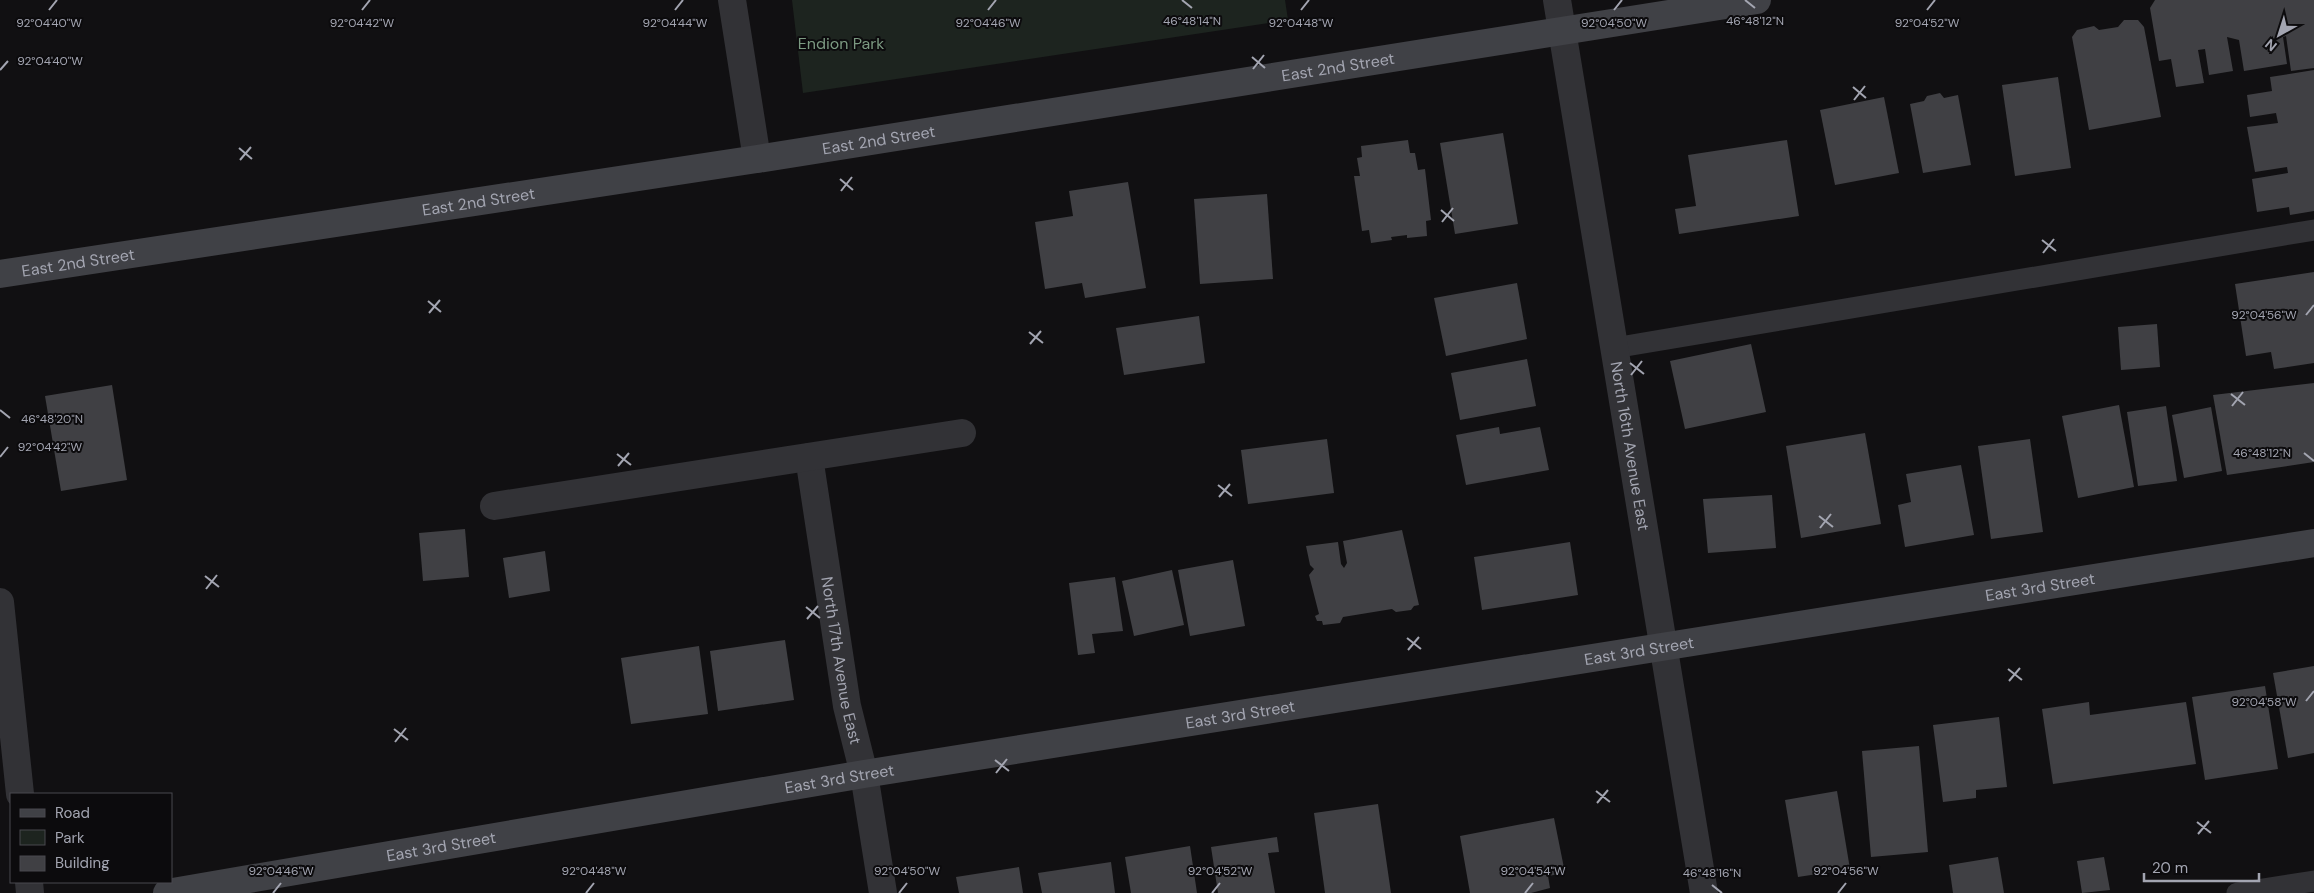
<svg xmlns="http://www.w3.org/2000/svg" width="2314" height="893" viewBox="0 0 2314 893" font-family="'DM Sans',sans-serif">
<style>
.green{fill:#1d241f}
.building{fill:#404044}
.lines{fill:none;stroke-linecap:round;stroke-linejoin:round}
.lane{stroke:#323236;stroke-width:21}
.street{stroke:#323236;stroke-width:28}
.secondary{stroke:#404146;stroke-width:28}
.ticks{fill:none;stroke:#a3a5b1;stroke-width:2}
.labels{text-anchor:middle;stroke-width:4;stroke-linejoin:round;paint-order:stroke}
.park-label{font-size:16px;fill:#7c9a82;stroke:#0c0b0d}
.street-label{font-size:16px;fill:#a3a5b1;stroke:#0c0b0d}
.ticks-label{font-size:12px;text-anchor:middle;fill:#a3a5b1;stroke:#0c0b0d;stroke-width:4;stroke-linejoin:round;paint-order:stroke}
</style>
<rect width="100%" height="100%" fill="#111012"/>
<!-- green -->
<polygon class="green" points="792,0 1285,0 1288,20 803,93"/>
<!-- building -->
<g class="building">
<polygon points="2155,0 2314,0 2314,68 2291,71 2286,36 2283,37 2287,64 2244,71 2239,40 2227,37 2233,71 2209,75 2205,49 2198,50 2204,83 2176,87 2171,59 2159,61 2150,8"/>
<polygon points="2124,20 2138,20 2144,27 2161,117 2089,130 2072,37 2077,30 2094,26 2099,30 2118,27"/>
<polygon points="2314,70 2314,211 2290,215 2289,207 2257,212 2252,179 2288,173 2287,167 2255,172 2247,127 2278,123 2276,113 2250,117 2247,95 2272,91 2270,77"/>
<polygon points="2058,77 2071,168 2015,176 2002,85"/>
<polygon points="1940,93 1944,98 1958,95 1971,165 1923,173 1910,104 1924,101 1927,96"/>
<polygon points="1884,97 1899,173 1835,185 1820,110"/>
<polygon points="1503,133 1518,224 1455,234 1440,143"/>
<polygon points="1408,140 1410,153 1415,153 1418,170 1425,169 1431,220 1426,221 1427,236 1407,238 1407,235 1391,237 1392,240 1371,243 1369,230 1362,231 1354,176 1360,176 1357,158 1362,157 1361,146"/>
<polygon points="1787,140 1799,216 1679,234 1675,209 1696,206 1688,155"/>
<polygon points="1128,182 1146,288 1085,298 1082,283 1045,289 1035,222 1073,216 1069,191"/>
<polygon points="1267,194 1273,279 1200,284 1194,199"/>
<polygon points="2314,272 2314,363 2274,369 2271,352 2246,356 2235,284"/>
<polygon points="1517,283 1527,339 1446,356 1434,298"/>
<polygon points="1199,316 1205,363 1124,375 1116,328"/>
<polygon points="2157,324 2160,367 2121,370 2118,327"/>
<polygon points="1751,344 1766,412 1685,429 1670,361"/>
<polygon points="1527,359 1536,406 1460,420 1451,373"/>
<polygon points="2314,383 2314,462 2227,475 2213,395"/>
<polygon points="112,385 127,480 61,491 45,396"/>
<polygon points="2119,405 2134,487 2078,498 2062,416"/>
<polygon points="2166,406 2177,481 2138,486 2127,412"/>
<polygon points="2211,407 2222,471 2184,478 2172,415"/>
<polygon points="1499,427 1500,434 1540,427 1549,470 1466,485 1456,435"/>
<polygon points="1865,433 1881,524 1801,538 1786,446"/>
<polygon points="1327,439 1334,493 1248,504 1241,450"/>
<polygon points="2030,439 2043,532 1991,539 1978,446"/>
<polygon points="1961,465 1974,535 1905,547 1898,505 1911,502 1906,474"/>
<polygon points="1772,495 1776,548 1708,553 1703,499"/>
<polygon points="465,529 469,577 423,581 419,533"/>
<polygon points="1402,530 1419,605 1414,606 1411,610 1396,612 1392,609 1343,617 1340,623 1323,625 1322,621 1317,621 1315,616 1319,614 1309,575 1314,569 1310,565 1306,546 1338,542 1341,564 1344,568 1347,563 1343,541"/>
<polygon points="1570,542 1578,595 1482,610 1474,557"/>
<polygon points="545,551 550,591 509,598 503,558"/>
<polygon points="1233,560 1245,626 1190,636 1178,570"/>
<polygon points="1172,570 1184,625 1134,636 1122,581"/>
<polygon points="1115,577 1123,631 1092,634 1095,653 1078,655 1069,583"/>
<polygon points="785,640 794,700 718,711 710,651"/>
<polygon points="699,646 708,714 631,724 621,658"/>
<polygon points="2314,666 2314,753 2288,758 2273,673"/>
<polygon points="2265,686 2278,769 2205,780 2192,697"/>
<polygon points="2089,702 2090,715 2186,702 2196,764 2053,784 2042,709"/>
<polygon points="1999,717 2007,787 1976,790 1976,798 1943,802 1933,725"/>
<polygon points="1919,746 1928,852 1871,857 1862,751"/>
<polygon points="1837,791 1850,869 1798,877 1785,800"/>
<polygon points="1378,804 1391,893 1325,893 1314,813"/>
<polygon points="1554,818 1565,873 1548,876 1550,888 1531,893 1470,893 1460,836"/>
<polygon points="1277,837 1279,852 1268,853 1275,893 1218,893 1211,847"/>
<polygon points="1190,846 1197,893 1131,893 1125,857"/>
<polygon points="1998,857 2004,893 1953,893 1949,865"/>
<polygon points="2104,857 2110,890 2082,893 2077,861"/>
<polygon points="1111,862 1115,893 1042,893 1038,873"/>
<polygon points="1019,867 1023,893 959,893 956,877"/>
</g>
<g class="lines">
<!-- lane -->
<g class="lane">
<polyline points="1614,348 2314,230"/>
<polyline points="2237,893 2314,881"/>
</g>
<!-- street -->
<g class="street">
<polyline points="732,0 757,159"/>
<path id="s1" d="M 1557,0 L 1704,893"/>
<path id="s2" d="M 809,457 L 847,706 L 864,774 L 883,893"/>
<polyline points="494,506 962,433"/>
<polyline points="0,602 20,794"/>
<polyline points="29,882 30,893"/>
</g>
<!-- secondary -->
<g class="secondary">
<path id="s3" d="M 0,274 L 757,159 L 1757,0"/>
<path id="s4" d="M 167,893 L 864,774 L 2314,543"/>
</g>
</g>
<!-- ticks -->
<path class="ticks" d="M 1182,0 L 1192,8M 1745,0 L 1755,8M 49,10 L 57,0M 362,10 L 370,0M 675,10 L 683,0M 988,10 L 996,0M 1301,10 L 1309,0M 1614,10 L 1622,0M 1927,10 L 1935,0M 1252,57 L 1265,68M 1253,69 L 1264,55M 0,70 L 8,61M 1853,87 L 1866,98M 1854,100 L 1865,86M 239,148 L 252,159M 240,160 L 251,147M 840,179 L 853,190M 841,191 L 852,177M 1441,210 L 1454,221M 1442,222 L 1453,208M 2042,240 L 2056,251M 2043,253 L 2054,239M 428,301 L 441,312M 429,313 L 440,300M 2306,315 L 2314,305M 1029,332 L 1043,343M 1030,344 L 1041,331M 1630,363 L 1644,374M 1631,375 L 1642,361M 2231,394 L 2245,405M 2232,406 L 2243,392M 0,410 L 10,418M 2304,453 L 2314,461M 617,454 L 631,465M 0,457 L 8,447M 618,466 L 629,453M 1218,485 L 1232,496M 1219,497 L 1230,484M 1819,516 L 1833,527M 1820,528 L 1831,514M 205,576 L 219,587M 206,589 L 217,575M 806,607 L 820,618M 807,619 L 818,606M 1407,638 L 1421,649M 1408,650 L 1419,637M 2008,669 L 2022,680M 2009,681 L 2020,668M 2306,701 L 2314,691M 394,729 L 408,740M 395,742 L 406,728M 995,760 L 1009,771M 996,773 L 1007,759M 1596,791 L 1610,802M 1597,803 L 1608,790M 2197,822 L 2211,833M 2198,834 L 2209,821M 1712,885 L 1722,893M 273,893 L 281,883M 586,893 L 594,883M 899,893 L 907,883M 1212,893 L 1220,883M 1525,893 L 1533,883M 1838,893 L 1846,883"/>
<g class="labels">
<!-- park labels -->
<g class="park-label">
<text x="841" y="49">Endion Park</text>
</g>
<!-- street labels -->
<g class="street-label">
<text dy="6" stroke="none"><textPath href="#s3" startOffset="1354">East 2nd Street</textPath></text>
<text dy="6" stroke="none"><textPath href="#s3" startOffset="889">East 2nd Street</textPath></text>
<text dy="6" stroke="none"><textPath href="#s3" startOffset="484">East 2nd Street</textPath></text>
<text dy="6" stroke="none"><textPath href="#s3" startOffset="79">East 2nd Street</textPath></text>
<text dy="6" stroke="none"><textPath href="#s1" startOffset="452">North 16th Avenue East</textPath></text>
<text dy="6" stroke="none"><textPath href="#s4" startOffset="1898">East 3rd Street</textPath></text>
<text dy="6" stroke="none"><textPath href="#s4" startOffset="1492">East 3rd Street</textPath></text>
<text dy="6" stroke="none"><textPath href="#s2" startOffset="206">North 17th Avenue East</textPath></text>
<text dy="6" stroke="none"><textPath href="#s4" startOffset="1088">East 3rd Street</textPath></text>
<text dy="6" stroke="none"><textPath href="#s4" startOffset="682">East 3rd Street</textPath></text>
<text dy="6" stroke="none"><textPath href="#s4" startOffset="278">East 3rd Street</textPath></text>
</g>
</g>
<g class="ticks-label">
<text x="1192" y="25">46°48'14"N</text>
<text x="1755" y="25">46°48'12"N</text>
<text x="49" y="27">92°04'40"W</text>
<text x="362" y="27">92°04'42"W</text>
<text x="675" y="27">92°04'44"W</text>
<text x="988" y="27">92°04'46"W</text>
<text x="1301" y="27">92°04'48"W</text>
<text x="1614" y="27">92°04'50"W</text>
<text x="1927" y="27">92°04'52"W</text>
<text x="50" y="65">92°04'40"W</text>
<text x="2264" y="319">92°04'56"W</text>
<text x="52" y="423">46°48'20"N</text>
<text x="50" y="451">92°04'42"W</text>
<text x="2262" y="457">46°48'12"N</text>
<text x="2264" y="706">92°04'58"W</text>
<text x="281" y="875">92°04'46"W</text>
<text x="594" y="875">92°04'48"W</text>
<text x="907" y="875">92°04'50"W</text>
<text x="1220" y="875">92°04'52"W</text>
<text x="1533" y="875">92°04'54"W</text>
<text x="1846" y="875">92°04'56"W</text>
<text x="1712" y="877">46°48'16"N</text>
</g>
<!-- legend -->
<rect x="10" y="793" width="162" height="90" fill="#0c0b0d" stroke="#48494f"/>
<rect x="20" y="809" width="25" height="8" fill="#404146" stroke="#48494f"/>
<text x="55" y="818" font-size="15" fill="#a3a5b1">Road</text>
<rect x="20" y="830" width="25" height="15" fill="#1d241f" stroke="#48494f"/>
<text x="55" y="843" font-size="15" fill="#a3a5b1">Park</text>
<rect x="20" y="856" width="25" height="15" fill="#404044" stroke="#48494f"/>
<text x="55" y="868" font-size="15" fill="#a3a5b1">Building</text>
<!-- north arrow -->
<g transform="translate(2279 35) rotate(219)" stroke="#0c0b0d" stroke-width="4" paint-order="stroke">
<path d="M0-4L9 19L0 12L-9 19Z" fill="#a3a5b1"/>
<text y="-8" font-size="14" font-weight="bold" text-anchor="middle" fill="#a3a5b1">N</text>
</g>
<!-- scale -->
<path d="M2144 873v8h115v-8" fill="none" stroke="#a3a5b1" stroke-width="2.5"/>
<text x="2152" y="873" font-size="15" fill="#a3a5b1" stroke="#0c0b0d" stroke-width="4" paint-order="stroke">20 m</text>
</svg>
